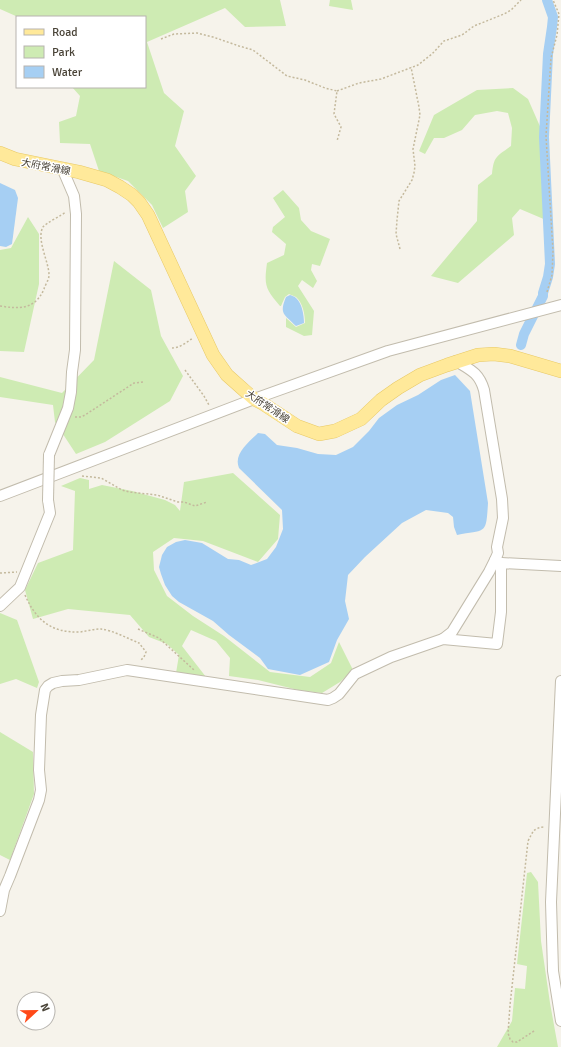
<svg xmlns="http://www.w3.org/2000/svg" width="561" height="1047" viewBox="0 0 561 1047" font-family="Signika,'Noto Sans JP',sans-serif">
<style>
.green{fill:#ceebb3}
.water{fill:#a6cff3}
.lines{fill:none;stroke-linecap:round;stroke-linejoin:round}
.canal{stroke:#a6cff3;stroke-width:10}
.minor-casing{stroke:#c2bcad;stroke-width:12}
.major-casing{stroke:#e8c966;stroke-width:14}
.path{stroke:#c4b99d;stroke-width:1.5;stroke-dasharray:2 2;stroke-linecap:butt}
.minor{stroke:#fff;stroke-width:10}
.major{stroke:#ffe99a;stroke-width:13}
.minor-bridge-casing{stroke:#c2bcad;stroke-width:12;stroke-linecap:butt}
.minor-bridge{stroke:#fff;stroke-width:10}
.labels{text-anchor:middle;stroke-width:3;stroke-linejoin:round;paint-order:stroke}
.street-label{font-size:10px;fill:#4a4438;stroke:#fff}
</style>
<rect width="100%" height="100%" fill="#f6f3eb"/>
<!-- green -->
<g class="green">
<polygon points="0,0 280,0 286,26 245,27 225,8 147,42 164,93 184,111 175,146 196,176 185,191 188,212 163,228 152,205 128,181 99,171 90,144 60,143 59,122 76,116 80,96 72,87 145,87 145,17 18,17 0,9"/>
<polygon points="330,0 351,0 353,10 329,6"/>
<path d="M 513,88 L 528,99 L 542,131 L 546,220 L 520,209 L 512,218 L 514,235 L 458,283 L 431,276 L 477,221 L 478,185 L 492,174 C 494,156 496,157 511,146 L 512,128 L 508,113 L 497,111 L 475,115 L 462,130 L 444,138 L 434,138 L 425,154 L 419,151 L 434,115 L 477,90 Z"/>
<path d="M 283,190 L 299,208 L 301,220 L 311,231 L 330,239 L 320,266 L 312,264 L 311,270 L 317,281 L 313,288 L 302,280 L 298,286 L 314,311 L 312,335 L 304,336 L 286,327 L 286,318 L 296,327 L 305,323 C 305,315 303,303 296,297 C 294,296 291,295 289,294 L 285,297 L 281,306 L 280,306 C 265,289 264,285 267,263 L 284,255 L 286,244 L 272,232 L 273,227 L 285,217 L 273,198 Z"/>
<polygon points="28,217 39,234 39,284 24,352 0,351 0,250 11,248"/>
<polygon points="114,261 151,290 161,336 183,376 170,401 105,442 76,454 55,422 53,405 0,397 0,377 62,393 94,360"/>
<polygon points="233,473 280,515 278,539 258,562 203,541 174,538 153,552 154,570 167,596 193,616 224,636 270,672 310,677 331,663 339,642 353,670 340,682 322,693 298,690 258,680 229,676 230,658 216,641 191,630 182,646 206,677 204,679 176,673 179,655 167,644 149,637 130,615 68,609 33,619 25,590 38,563 73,550 75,491 61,486 80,478 89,480 89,489 102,485 132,491 165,500 175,505 180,511 184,482"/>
<polygon points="0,613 17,620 39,682 37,688 16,679 0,684"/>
<polygon points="0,732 33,752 34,794 10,860 0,855"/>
<polygon points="531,872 538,882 541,941 550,1003 558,1047 497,1047 512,1021 515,988 525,989 527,966 517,964 527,873"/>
</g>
<!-- water -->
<g class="water">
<polygon points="0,183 15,190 18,198 12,244 6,247 0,246"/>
<path d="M 290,295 C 292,296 294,296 296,298 C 302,303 304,315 304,323 L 296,326 C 284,314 279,314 286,297 Z"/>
<path d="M 455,375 L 470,391 L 488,503 C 486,536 486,529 457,535 L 454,527 L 453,517 L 448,513 L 426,510 L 402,523 L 365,557 L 348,575 L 345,601 L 349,619 L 337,640 L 329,662 L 300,675 L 268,669 L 260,658 L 229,635 L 213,621 L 179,602 L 172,596 L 165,585 L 161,574 L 159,567 L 162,555 L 167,547 L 176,542 L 185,540 L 202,543 L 228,559 L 239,560 L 251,565 L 267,559 L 276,547 L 283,529 L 282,510 L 239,468 C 233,454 249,442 258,433 L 265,434 L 277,445 L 297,448 L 318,454 L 336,455 L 353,447 L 369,431 L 379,418 L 397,405 L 418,395 L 441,380 Z"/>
</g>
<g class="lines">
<!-- canal -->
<polyline class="canal" points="521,345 524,334 543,296 543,293 548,277 550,264 544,137 548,54 552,27 553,17 547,0"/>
<!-- minor casing -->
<g class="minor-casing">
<g id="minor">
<path d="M 456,361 C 471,370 479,373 484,390 L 502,499 L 503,518 L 497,547 L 498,553 L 495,560"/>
<polyline points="49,455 68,408 71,392 72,372 75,350 76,214 74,196 62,168"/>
<polyline points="0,496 254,399 388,351 561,305"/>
<polyline points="0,606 20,587 50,513 48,500"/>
<polyline points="443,639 452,632 489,572 495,560 501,563"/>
<polyline points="561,681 551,902 553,971 561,1021"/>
<polyline points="0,911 4,890 10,876 39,800 41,790 39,770 41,715 45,690 48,686 53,683 62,681 79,680 127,670 328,700 333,698 339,694 355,674 391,657 443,639 497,644 501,612 501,563 561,566"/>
</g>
</g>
<!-- major casing -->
<g class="major-casing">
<polyline id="major" points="0,153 15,159 79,172 107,180 120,187 132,195 139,202 148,215 213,355 227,375 254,399 262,403 297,426 319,434 335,431 361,419 381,400 398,388 420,375 447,365 478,355 494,354 510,356 561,371"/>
</g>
<!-- path -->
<g class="path">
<polyline points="161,39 174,34 197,33 213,37 239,46 253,50 287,76 305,80 325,88 337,91 334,114 341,127 337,141"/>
<polyline points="337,91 359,83 381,79 418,65 432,54 444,41 462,35 474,26 504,14 511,10 521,0"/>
<polyline points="400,249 396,234 397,220 399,201 412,180 414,173 415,166 413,149 420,115 419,107 411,67"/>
<polyline points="547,292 552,275 553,251 546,136 551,58 557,35 559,14 553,0"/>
<path d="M 0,306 C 19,309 35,310 44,289 C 45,285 49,280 49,275 C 49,262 36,239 43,227 C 46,223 62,215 66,212"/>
<path d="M 172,348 C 180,348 187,342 193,338"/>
<polyline points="185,370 204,396 209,405"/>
<polyline points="75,417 81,417 85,415 134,383 143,382"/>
<polyline points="82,476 101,478 122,490 129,492 157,495 178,502 184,502 195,506 207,502"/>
<polyline points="0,573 17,572"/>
<path d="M 25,595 C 36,620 51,633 80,632 C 87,631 94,629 101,629 C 112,630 129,639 139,643 L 143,648 L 146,652 L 144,657 L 140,661"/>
<polyline points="138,629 159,638 194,670"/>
<path d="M 534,1031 L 517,1042 L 513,1042 L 510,1039 L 508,1033 L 510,1005 L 528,841 C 533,832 533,828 544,827"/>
</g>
<!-- minor -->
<use href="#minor" class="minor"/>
<!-- major -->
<use href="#major" class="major"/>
<!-- minor-bridge casing -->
<g class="minor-bridge-casing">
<polyline id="minor-bridge" points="48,500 49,455"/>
</g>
<!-- minor-bridge -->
<use href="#minor-bridge" class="minor-bridge"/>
</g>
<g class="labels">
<!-- street labels -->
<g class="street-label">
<text transform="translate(46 166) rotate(11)" y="4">大府常滑線</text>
<text transform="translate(268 406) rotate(34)" y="4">大府常滑線</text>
</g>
</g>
<!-- legend -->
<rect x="16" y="16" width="130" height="72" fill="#ffffff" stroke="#b7b4af"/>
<rect x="24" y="29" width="20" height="6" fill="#ffe99a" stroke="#b7b4af"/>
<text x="52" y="36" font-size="12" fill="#4a4438">Road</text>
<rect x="24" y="46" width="20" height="12" fill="#ceebb3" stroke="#b7b4af"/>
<text x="52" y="56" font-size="12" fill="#4a4438">Park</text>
<rect x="24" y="66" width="20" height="12" fill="#a6cff3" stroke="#b7b4af"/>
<text x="52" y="76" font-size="12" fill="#4a4438">Water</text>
<!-- north arrow -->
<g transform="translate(36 1011) rotate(68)"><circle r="19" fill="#ffffff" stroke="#b7b4af"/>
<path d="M0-3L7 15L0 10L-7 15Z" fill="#ff4918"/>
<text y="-6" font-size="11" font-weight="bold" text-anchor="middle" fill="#4a4438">N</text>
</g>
</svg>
